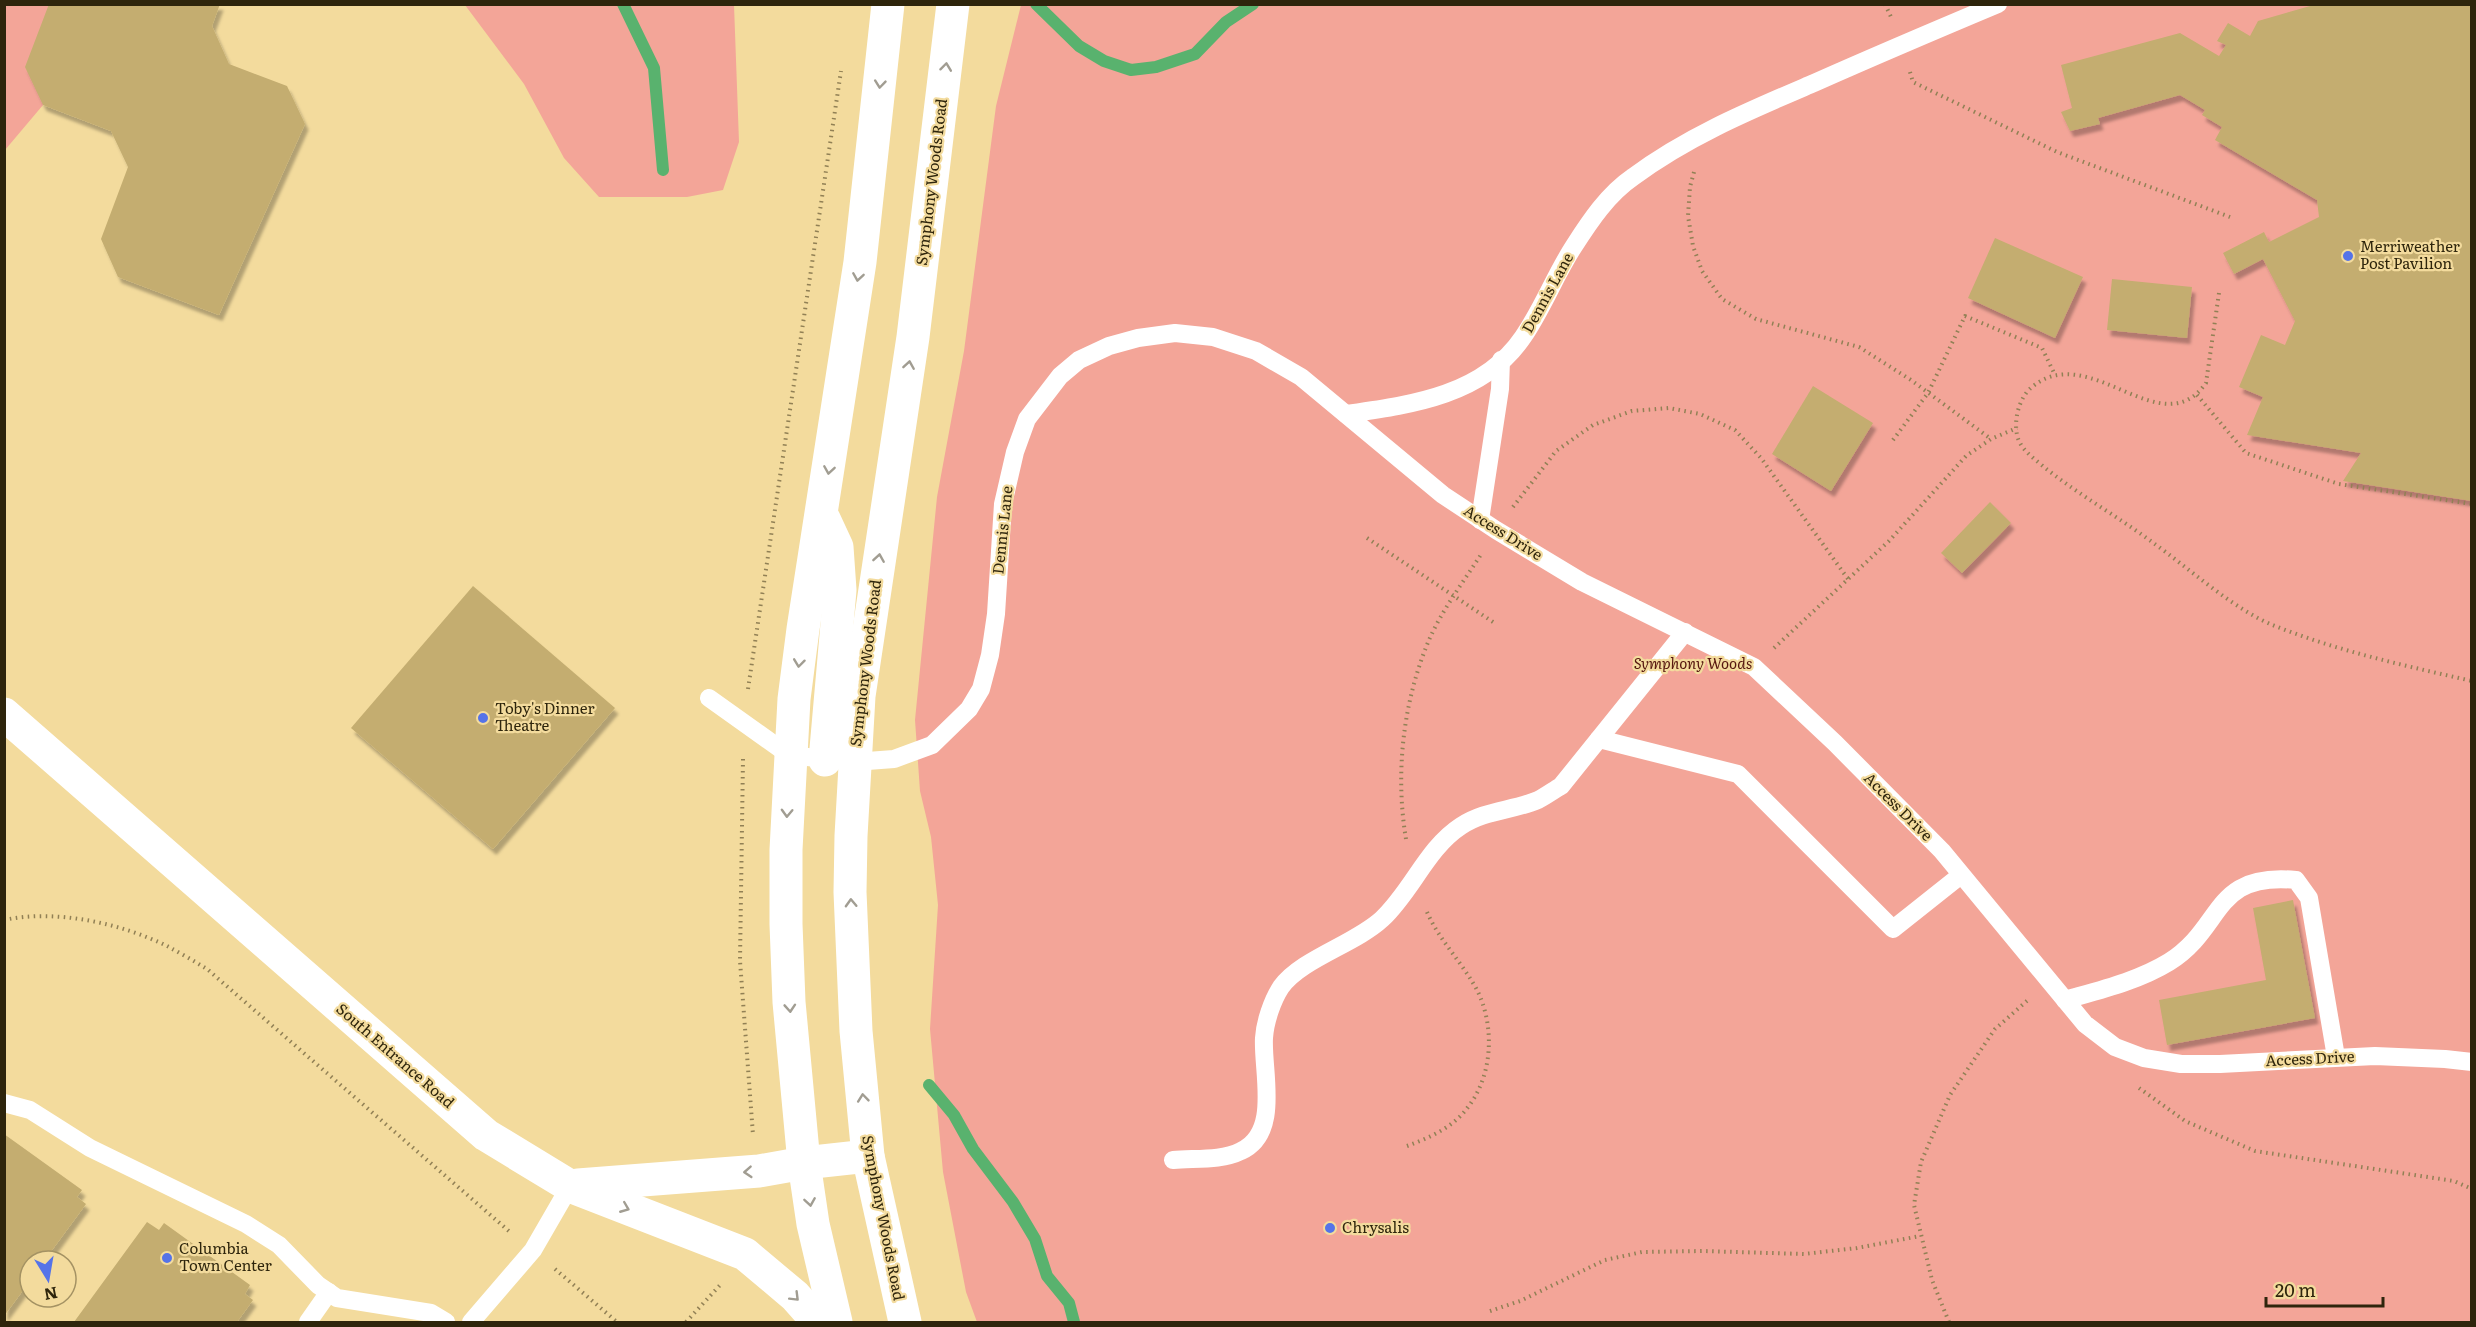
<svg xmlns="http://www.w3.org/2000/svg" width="2476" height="1327" viewBox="0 0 2476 1327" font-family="Literata,serif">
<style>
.green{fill:#f3a598}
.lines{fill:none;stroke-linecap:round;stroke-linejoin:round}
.stream{stroke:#59b26e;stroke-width:12}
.building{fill:#c4ad70;filter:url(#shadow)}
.path{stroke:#918055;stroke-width:4;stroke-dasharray:1.5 4.5;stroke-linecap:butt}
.service{stroke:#fff;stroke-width:18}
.tertiary{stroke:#fff;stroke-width:33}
.oneway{stroke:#a19d92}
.poi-dot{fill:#5573e8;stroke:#f3db9d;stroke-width:2}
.labels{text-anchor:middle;stroke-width:4.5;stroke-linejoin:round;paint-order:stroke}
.street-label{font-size:15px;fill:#2e250c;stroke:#f3db9d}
.poi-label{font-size:15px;fill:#2e250c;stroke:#f3db9d;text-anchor:start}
.park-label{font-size:15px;font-style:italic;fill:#55150e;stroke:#f3db9d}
</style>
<defs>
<filter id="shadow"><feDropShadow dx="3.5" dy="6" stdDeviation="1.5" flood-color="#0004"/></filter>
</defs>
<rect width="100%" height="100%" fill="#f3db9d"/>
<!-- green -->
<g class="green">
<polygon points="5,5 49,5 43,105 5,150"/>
<polygon points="465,5 734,5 739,142 723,190 687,197 599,197 564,158 524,84"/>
<polygon points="1021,5 2471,5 2471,1322 977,1322 966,1292 943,1172 930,1029 938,905 931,837 920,791 915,720 937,497 964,351 996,106"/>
</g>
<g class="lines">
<!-- stream -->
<g class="stream">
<polyline points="623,4 654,68 663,170"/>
<polyline points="1036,4 1079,46 1104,61 1131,70 1156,67 1195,54 1226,22 1253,4"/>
<polyline points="929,1085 954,1115 973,1149 1013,1202 1035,1239 1047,1276 1069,1303 1074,1322"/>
</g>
</g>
<!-- building -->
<g class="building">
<polygon points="49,4 220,4 212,26 229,64 287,86 305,124 219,315 118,277 101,239 128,167 111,131 43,105 25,67"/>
<polygon points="2317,4 2472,4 2472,501 2343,481 2361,453 2247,435 2263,397 2239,387 2261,335 2285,345 2295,321 2263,259 2234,274 2223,253 2264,232 2269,242 2319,217 2317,200 2215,140 2222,127 2202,115 2205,110 2180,95 2098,118 2100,124 2070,131 2061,112 2072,108 2061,65 2180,33 2219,56 2226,45 2217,41 2228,23 2250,36 2258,21"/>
<polygon points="1995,238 2083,277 2055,338 1968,298"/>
<polygon points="2112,279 2192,287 2187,338 2107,330"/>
<polygon points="1813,386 1873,423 1831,491 1772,454"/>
<polygon points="1990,502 2011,523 1962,573 1941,553"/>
<polygon points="473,586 615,708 493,849 351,728"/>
<polygon points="2293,900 2315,1018 2167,1045 2159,1000 2266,980 2253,908"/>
<polygon points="4,1134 82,1190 77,1197 86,1204 44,1261 30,1261 30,1281 4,1316"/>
<polygon points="147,1222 159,1230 164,1223 250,1285 245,1294 253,1300 237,1322 74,1322"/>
</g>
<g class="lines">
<!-- path -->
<g class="path">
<polyline points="1885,4 1891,17"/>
<polyline points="1910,72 1913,82 2057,152 2230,217"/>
<polyline points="1694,172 1690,187 1688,216 1693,246 1702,271 1722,299 1756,319 1859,347 1911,380 1991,439"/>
<path d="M 2219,293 L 2206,383 C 2161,447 2090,339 2032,387 C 2018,398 2012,425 2019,441 C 2024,452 2036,460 2044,467 C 2079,495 2117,516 2152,542 C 2189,568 2234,610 2275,626 C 2338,651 2406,666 2472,681"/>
<polyline points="2197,395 2246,453 2339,484 2472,504"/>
<polyline points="1893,440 1928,393 1965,316 2042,348 2055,375"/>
<polyline points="1513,507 1556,451 1593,425 1632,411 1669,408 1700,414 1735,430 1761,458 1848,579"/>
<polyline points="1367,538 1496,624"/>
<polyline points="1774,648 1889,541 1966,456 1991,439 2017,428"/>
<polyline points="748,689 841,71"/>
<polyline points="743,759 740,961 753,1135"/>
<path d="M 1406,839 C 1395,773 1403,702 1429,640 C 1442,610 1464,581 1482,553"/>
<path d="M 4,920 C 56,909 120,923 167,946 C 180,953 194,961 207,969 L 510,1232"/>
<polyline points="2139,1088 2185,1121 2255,1151 2454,1181 2472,1189"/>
<path d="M 1407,1146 C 1429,1138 1454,1127 1468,1107 C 1493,1075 1495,1026 1477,990 C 1462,962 1439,940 1427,912"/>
<polyline points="555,1269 617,1322"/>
<polyline points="1490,1311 1520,1301 1605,1260 1642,1252 1702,1251 1804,1254 1857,1248 1920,1236"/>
<polyline points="686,1322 722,1283"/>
<polyline points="1949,1322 1932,1280 1914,1205 1921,1162 1950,1095 1995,1029 2028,1000"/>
</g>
<!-- service -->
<g class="service">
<path d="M 1346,414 C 1410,405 1483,396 1523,337 C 1543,308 1555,275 1574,246 C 1590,221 1608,194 1633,177 C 1688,136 1751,110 1814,83 C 1875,56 1936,30 1998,4"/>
<polyline points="1480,520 1500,389 1501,360"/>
<polyline points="709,698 789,755 854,762 894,759 932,745 969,709 981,689 990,655 996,614 1003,504 1015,452 1027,419 1060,376 1079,360 1109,346 1138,338 1175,333 1213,337 1256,351 1301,377 1443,495 1496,530 1582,582 1754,667 1835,743 1942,851 2085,1024 2115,1047 2144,1058 2181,1064 2220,1064 2375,1056 2445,1059 2472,1062"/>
<polyline points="1599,739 1738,774 1893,929 1961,875"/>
<path d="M 2065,1000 C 2100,990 2138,981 2169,962 C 2225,927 2211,872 2296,880 L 2309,898 L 2336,1057"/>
<polyline points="4,1103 30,1110 90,1148 246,1224 279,1245 318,1285 337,1298 431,1313 446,1322"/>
<path d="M 1173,1160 C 1195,1158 1221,1161 1241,1151 C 1281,1133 1262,1071 1264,1038 C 1265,1022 1272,1001 1281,987 C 1301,959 1355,944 1382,919 C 1412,891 1427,848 1461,826 C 1485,810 1512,811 1538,800 C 1546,796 1554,790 1561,786 L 1685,632"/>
<polyline points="308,1322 329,1292"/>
<polyline points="471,1322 533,1250 570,1186"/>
</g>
<!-- tertiary -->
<g class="tertiary">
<polyline points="824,519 837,547 840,590 825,760"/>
<polyline points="4,714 486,1135 570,1186 745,1254 795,1296 818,1322"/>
<polyline points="578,1185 759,1171 804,1163 868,1156"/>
<polyline points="836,1322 813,1224 804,1163 789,1002 786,924 786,850 794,699 803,629 860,262 888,4"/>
<polyline points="905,1322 868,1156 856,1031 850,892 851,836 859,696 913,337 953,4"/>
</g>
</g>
<!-- one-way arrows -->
<defs><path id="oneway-chevron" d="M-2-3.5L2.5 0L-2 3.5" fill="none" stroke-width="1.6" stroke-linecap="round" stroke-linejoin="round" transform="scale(1.5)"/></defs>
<g class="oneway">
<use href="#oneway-chevron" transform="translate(946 67) rotate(-83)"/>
<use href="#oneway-chevron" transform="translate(880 84) rotate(96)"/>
<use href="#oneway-chevron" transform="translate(858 277) rotate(99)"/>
<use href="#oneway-chevron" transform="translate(909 365) rotate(-81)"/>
<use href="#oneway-chevron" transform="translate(829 470) rotate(99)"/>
<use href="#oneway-chevron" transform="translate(879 558) rotate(-81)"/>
<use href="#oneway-chevron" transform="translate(799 663) rotate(97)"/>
<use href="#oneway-chevron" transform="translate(787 813) rotate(92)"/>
<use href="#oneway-chevron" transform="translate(851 903) rotate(-92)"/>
<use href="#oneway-chevron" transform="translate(790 1008) rotate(86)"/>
<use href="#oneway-chevron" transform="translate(863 1098) rotate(-96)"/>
<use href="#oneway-chevron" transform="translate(748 1172) rotate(176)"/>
<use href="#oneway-chevron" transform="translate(810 1202) rotate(81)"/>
<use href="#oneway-chevron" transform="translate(625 1208) rotate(22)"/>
<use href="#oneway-chevron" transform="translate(795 1297) rotate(45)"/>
</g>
<!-- markers -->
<g class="poi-dot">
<circle cx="2348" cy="256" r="6"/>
<circle cx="483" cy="718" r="6"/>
<circle cx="1330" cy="1228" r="6"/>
<circle cx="167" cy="1258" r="6"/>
</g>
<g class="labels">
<!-- street labels -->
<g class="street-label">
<text transform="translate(932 182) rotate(-83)" y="5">Symphony Woods Road</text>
<text transform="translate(1548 293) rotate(-61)" y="5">Dennis Lane</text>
<text transform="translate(1003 530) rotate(-84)" y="5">Dennis Lane</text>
<text transform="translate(1503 533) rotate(32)" y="5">Access Drive</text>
<text transform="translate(866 663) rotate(-83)" y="5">Symphony Woods Road</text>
<text transform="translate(1898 807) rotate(45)" y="5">Access Drive</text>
<text transform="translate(395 1056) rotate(41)" y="5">South Entrance Road</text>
<text transform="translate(2310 1059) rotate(-3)" y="5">Access Drive</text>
<text transform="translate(883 1218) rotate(79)" y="5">Symphony Woods Road</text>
</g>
<!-- poi labels -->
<g class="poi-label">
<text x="2360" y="252">Merriweather<tspan x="2360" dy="17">Post Pavilion</tspan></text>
<text x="495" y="714">Toby's Dinner<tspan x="495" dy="17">Theatre</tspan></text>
<text x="1342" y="1233">Chrysalis</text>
<text x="179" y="1254">Columbia<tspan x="179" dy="17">Town Center</tspan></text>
</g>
<!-- park labels -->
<g class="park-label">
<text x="1693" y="669">Symphony Woods</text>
</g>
</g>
<!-- border -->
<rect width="2476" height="1327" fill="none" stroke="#2e250c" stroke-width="12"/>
<!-- north arrow -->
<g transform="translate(48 1279) rotate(169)"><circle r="28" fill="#f3db9d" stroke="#a49263" stroke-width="1.5"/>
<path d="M0-4.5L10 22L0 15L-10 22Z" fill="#5573e8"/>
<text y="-9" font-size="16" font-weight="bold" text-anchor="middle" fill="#2e250c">N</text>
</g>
<!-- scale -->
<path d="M2266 1297v9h117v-9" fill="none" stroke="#2e250c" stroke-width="3"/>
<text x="2275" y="1297" font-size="18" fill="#2e250c" stroke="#f3db9d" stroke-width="4.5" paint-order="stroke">20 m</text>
</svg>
